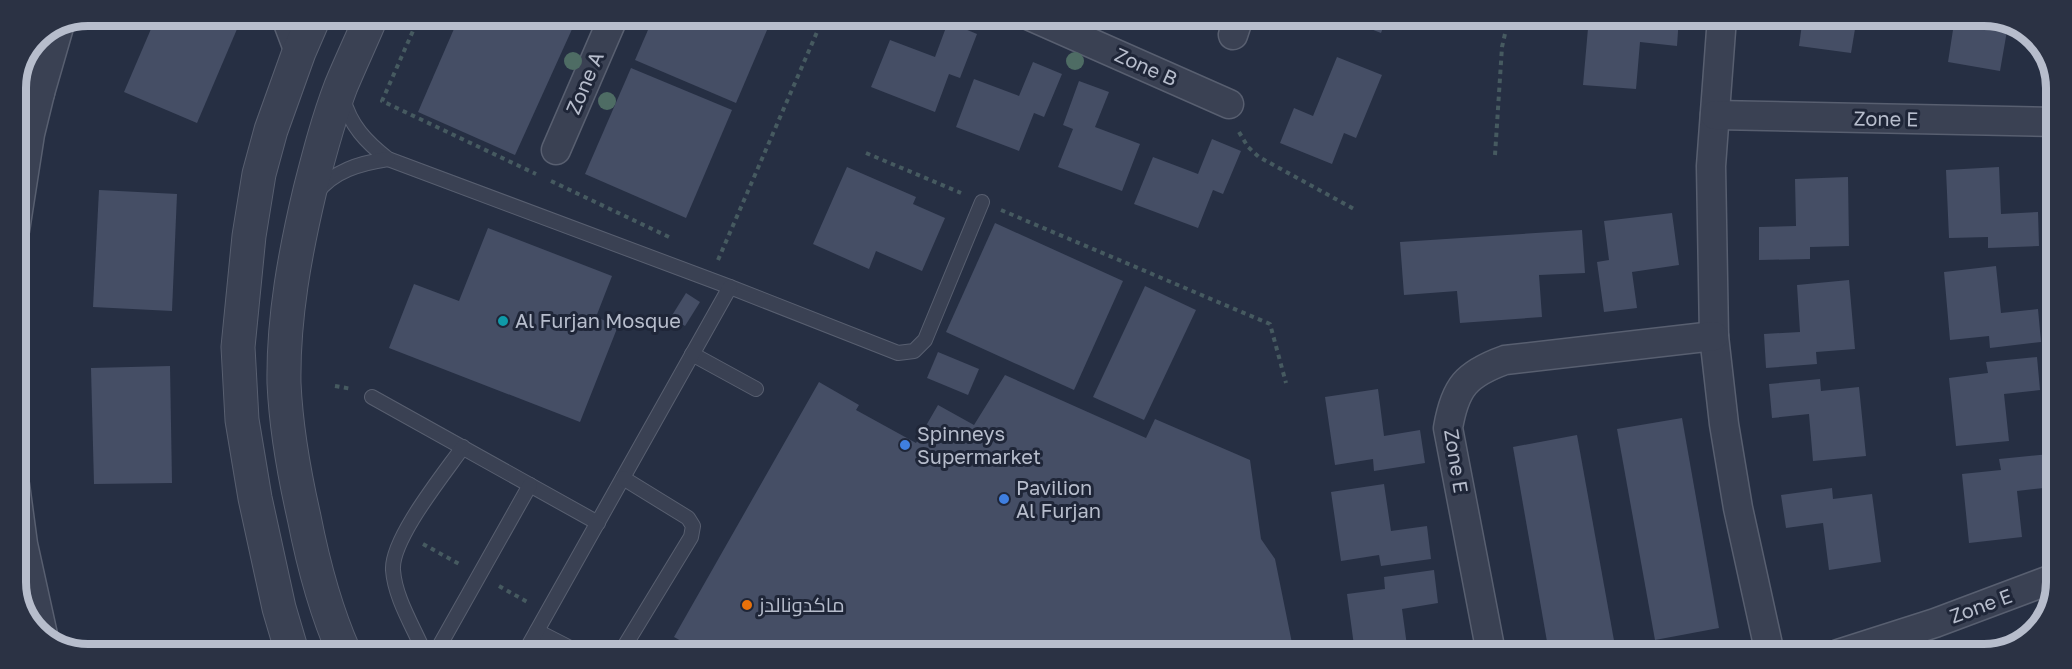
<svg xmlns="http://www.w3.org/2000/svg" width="2072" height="669" viewBox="0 0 2072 669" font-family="'Golos Text',Cairo,sans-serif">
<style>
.building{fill:#454e65}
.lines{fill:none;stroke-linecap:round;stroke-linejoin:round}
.service-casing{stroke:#585f70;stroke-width:16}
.minor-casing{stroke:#585f70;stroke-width:31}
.tertiary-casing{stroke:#585f70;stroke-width:35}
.path{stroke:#465a60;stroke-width:4;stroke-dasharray:4.5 4.5;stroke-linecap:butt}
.service{stroke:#3a4153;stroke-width:14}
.minor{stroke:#3a4153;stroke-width:28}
.tertiary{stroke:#3a4153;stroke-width:33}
.tree{fill:#4e6c64}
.culture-dot{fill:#0f9aa8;stroke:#1f2638;stroke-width:2}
.shop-dot{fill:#3f7fe0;stroke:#1f2638;stroke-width:2}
.food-dot{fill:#e8710a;stroke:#1f2638;stroke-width:2}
.labels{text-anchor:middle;stroke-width:6;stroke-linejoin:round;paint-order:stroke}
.street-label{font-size:20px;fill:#b7bdcc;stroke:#1f2638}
.poi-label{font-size:20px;fill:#b7bdcc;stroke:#1f2638;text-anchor:start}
.rim{fill:none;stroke:#b7bdcc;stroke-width:8}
</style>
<rect width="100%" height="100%" fill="#262f43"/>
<!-- building -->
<g class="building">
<polygon points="157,15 243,15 197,123 124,92"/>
<polygon points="460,15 578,16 515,155 418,112"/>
<polygon points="654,16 773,16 736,103 635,60"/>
<polygon points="1340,17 1387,17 1381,33"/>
<polygon points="1589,17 1628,19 1628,17 1679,17 1677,46 1640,42 1636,89 1583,85"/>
<polygon points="1803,17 1857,17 1851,53 1799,46"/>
<polygon points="1955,17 2004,18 2016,26 2008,25 2000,71 1948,62"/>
<polygon points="948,22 977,34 960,78 949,74 935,112 871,87 890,40 935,57"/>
<polygon points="1337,57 1382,75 1356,138 1344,133 1332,164 1280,143 1294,108 1313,116"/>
<polygon points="1033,62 1062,74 1044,117 1034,113 1019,151 956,127 974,79 1019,96"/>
<polygon points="631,68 732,110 686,218 585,174"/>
<polygon points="1079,81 1109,92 1095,127 1140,144 1122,191 1058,167 1073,129 1063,125"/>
<polygon points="1212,139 1241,151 1223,194 1213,190 1198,228 1134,204 1153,157 1198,174"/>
<polygon points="847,167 916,197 913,204 945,218 922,271 876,251 869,269 813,244"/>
<polygon points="1999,167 2001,214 2038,212 2039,246 1988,248 1988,237 1949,238 1946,170"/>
<polygon points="1848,177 1849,246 1810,247 1810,259 1759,260 1759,227 1796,226 1795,179"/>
<polygon points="99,190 177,194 172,311 93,307"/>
<polygon points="1672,213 1679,265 1632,272 1637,308 1604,312 1597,262 1609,260 1604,221"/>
<polygon points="995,223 1123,281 1074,390 946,332"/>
<polygon points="488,228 612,276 596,317 618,326 580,422 389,348 414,284 459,301"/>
<polygon points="1582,230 1585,273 1539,275 1542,317 1460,323 1457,291 1404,295 1400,242"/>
<polygon points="1996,266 2001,313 2038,309 2041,342 1990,348 1989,336 1950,340 1944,272"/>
<polygon points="1849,280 1855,349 1816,352 1817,364 1766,368 1764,334 1800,332 1797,285"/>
<polygon points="1145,286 1196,310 1144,420 1093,397"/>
<polygon points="686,293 700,302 685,326 671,317"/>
<polygon points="938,352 979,369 968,395 927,378"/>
<polygon points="2037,357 2040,390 2004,394 2009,441 1956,446 1949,378 1988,373 1986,362"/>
<polygon points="170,366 172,483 94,484 91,368"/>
<polygon points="1005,375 1146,438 1155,419 1250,460 1261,539 1275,559 1294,653 701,652 674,637 819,382 859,405 856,410 916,443 938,405 974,425"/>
<polygon points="1820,379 1821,391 1859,387 1866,456 1813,461 1809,414 1772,418 1769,384"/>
<polygon points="1378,389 1384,436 1420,430 1425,463 1374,471 1373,459 1335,465 1325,397"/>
<polygon points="1682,418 1719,628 1655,640 1617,429"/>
<polygon points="1577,435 1615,646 1576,653 1549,653 1513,447"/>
<polygon points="2050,454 2053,487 2017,491 2022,537 1969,543 1962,474 2001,470 1999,459"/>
<polygon points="1384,484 1391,531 1427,526 1431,559 1381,566 1379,555 1341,561 1331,492"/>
<polygon points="1832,488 1833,499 1872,494 1881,562 1829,570 1823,523 1786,528 1781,495"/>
<polygon points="1434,570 1438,603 1402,609 1408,653 1355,653 1347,594 1385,589 1384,577"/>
<polygon points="2034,631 2029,639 1985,654 1966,654"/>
</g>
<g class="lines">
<!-- service casing -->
<g class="service-casing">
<g id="service">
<path d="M 343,98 C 350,125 366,142 388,159 L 730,287 L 898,353 L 914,351 L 925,340 L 982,202"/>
<path d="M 316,194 C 332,171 361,163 388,159"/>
<polyline points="692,354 756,389"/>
<polyline points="372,397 598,523"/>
<polyline points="537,631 578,652"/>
<path d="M 424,652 C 413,626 395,598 393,570 C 391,539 444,474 463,447"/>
<polyline points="436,652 530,485"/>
<polyline points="525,652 730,287"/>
<polyline points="621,652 691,537 693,526 688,518 623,478"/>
</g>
</g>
<!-- minor casing -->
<g class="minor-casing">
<g id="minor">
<polyline points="285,15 299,52"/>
<polyline points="1030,16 1229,104"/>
<polyline points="1722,17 1711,166 1714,336 1724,424 1738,508 1770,654"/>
<polyline points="1233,35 1239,17"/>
<polyline points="15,87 40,93"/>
<polyline points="1715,115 2057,122"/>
<polyline points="556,150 614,16"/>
<polyline points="15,230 30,134 40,93 59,27"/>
<polyline points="15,485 23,544 43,635"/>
<path d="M 1491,653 L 1448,428 C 1455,387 1466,374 1505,360 L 1714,336"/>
<polyline points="1838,654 1935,623 2055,578"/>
</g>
</g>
<!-- tertiary casing -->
<g class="tertiary-casing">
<g id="tertiary">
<polyline points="292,652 279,608 255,498 242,420 238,347 249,236 259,174 271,130 299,52 315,15"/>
<path d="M 344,652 C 325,609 313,563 304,517 C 294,473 286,428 284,383 C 283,318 295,253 310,190 C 319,155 328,120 341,86 C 351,62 362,39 372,15"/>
</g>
</g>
<!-- path -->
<g class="path">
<polyline points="420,15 382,101 536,174"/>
<polyline points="1239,132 1248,147 1259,157 1354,209"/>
<polyline points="866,153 961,193"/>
<polyline points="1495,155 1502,47 1507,25 1511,17"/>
<polyline points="551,181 669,237"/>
<polyline points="1001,210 1270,324 1286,383"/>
<polyline points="718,260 824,16"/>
<polyline points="335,386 352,389"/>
<polyline points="423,544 461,565"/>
<polyline points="499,586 529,603"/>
</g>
<!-- service -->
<use href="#service" class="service"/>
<!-- minor -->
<use href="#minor" class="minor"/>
<!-- tertiary -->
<use href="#tertiary" class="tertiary"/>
</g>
<!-- trees -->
<g class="tree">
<circle cx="573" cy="61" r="9"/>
<circle cx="1075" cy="61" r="9"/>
<circle cx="607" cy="101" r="9"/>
</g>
<!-- markers -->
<circle class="culture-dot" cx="503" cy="321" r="6"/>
<g class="shop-dot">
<circle cx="905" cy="445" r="6"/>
<circle cx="1004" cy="499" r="6"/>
</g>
<circle class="food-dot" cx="747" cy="605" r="6"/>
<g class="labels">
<!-- street labels -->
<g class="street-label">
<text transform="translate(1146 67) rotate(24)" y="7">Zone B</text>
<text transform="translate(585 83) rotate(-67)" y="7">Zone A</text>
<text transform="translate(1886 119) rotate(1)" y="7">Zone E</text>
<text transform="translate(1456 461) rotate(81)" y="7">Zone E</text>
<text transform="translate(1981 606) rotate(-20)" y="7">Zone E</text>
</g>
<!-- poi labels -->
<g class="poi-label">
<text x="515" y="328">Al Furjan Mosque</text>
<text x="917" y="441">Spinneys<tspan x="917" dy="23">Supermarket</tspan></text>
<text x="1016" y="495">Pavilion<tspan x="1016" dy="23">Al Furjan</tspan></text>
<text x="759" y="612">ماكدونالدز</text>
</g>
</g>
<!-- crop -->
<path d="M0 0H2072V669H0ZM88 26H1984A62 62 0 0 1 2046 88V582A62 62 0 0 1 1984 644H88A62 62 0 0 1 26 582V88A62 62 0 0 1 88 26Z" fill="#2b3244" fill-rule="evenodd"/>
<path class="rim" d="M88 26H1984A62 62 0 0 1 2046 88V582A62 62 0 0 1 1984 644H88A62 62 0 0 1 26 582V88A62 62 0 0 1 88 26Z"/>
</svg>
